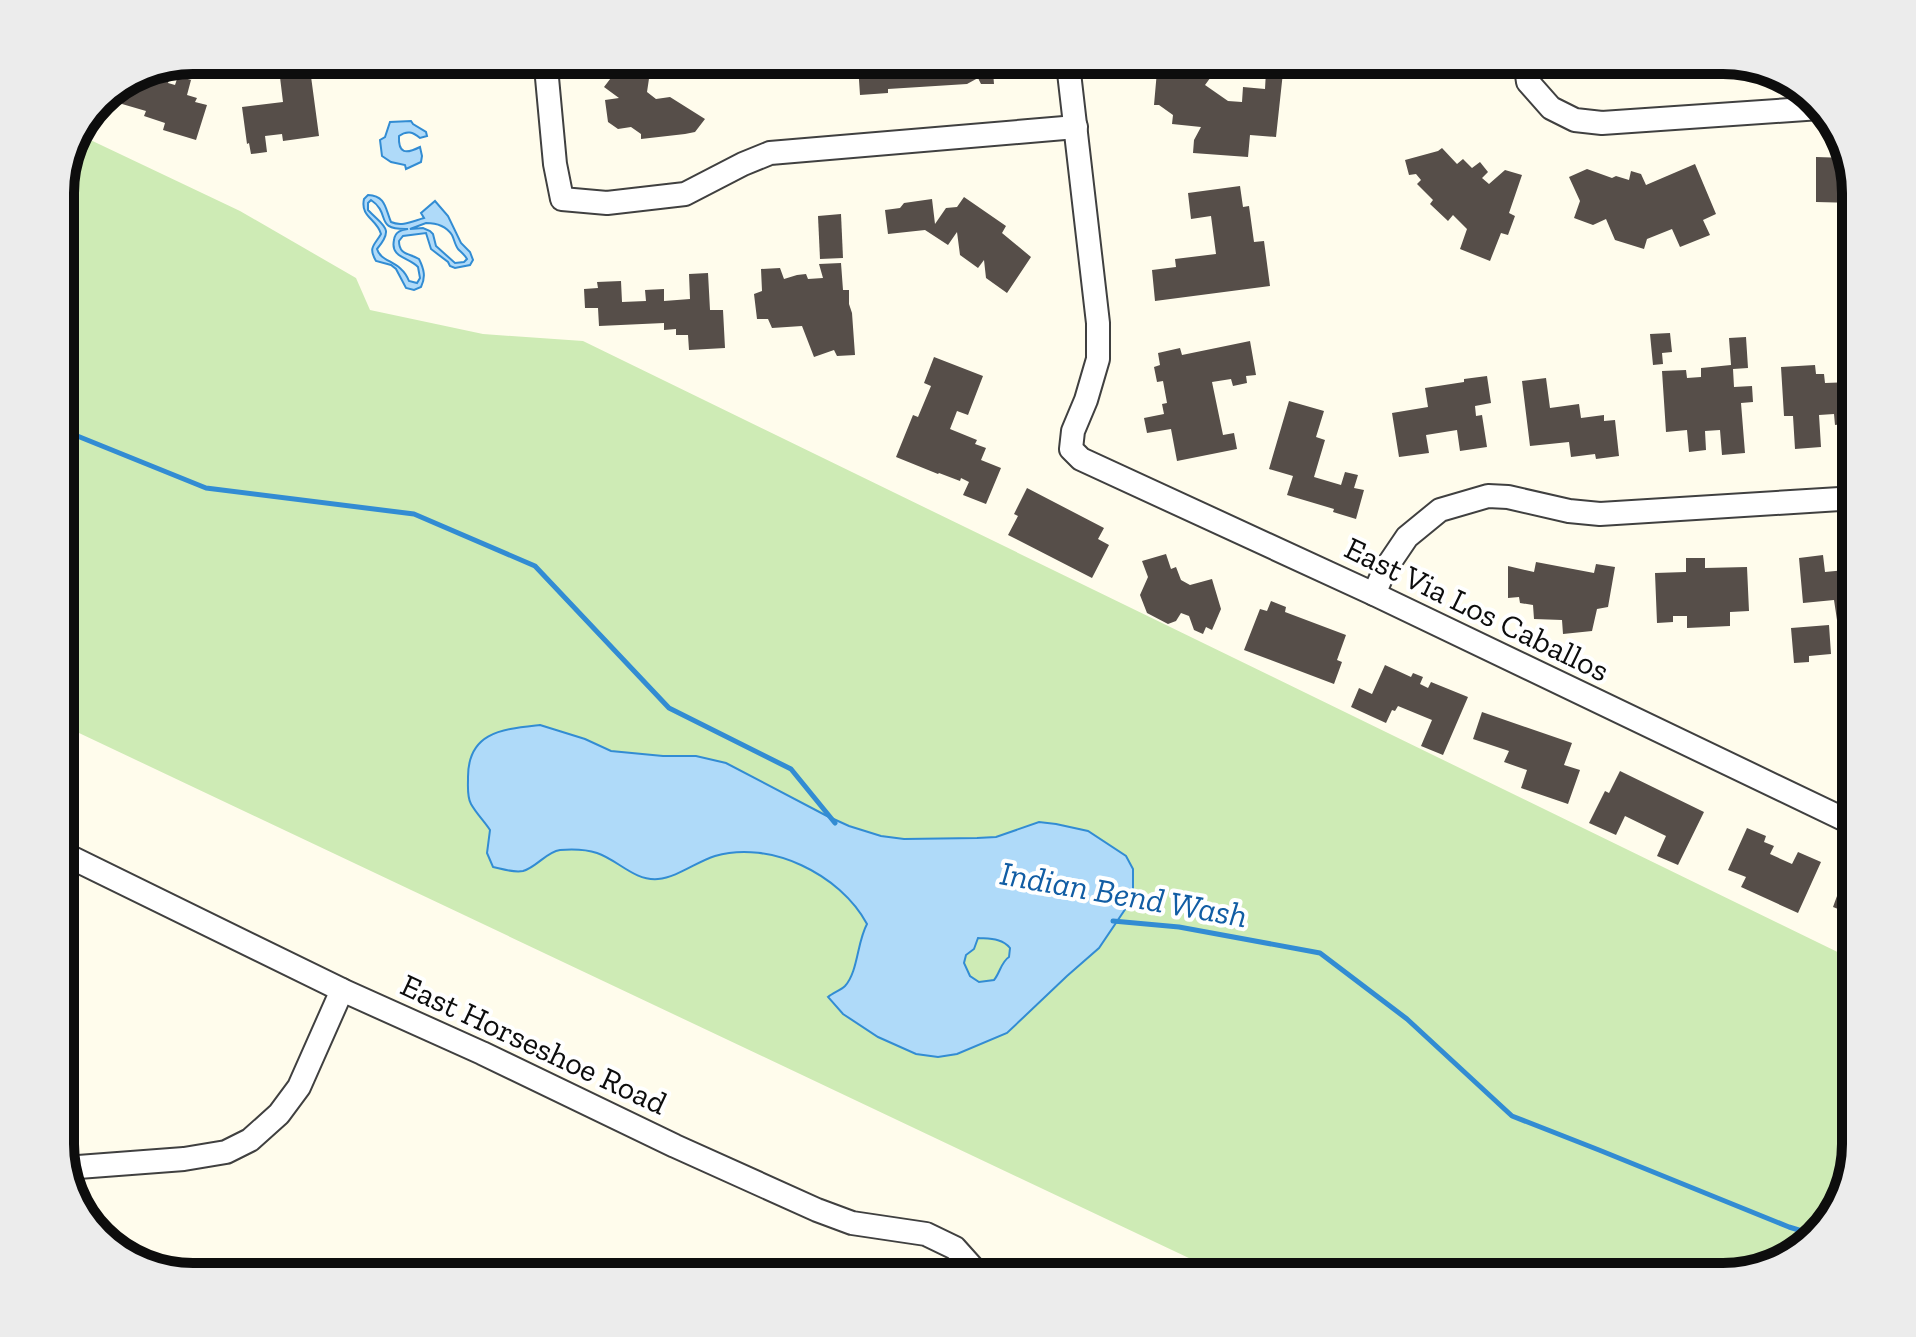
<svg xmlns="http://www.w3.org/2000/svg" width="1916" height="1337" viewBox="0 0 1916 1337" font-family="'Zilla Slab',serif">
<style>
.green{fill:#ceebb5}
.water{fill:#afdaf9;stroke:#328cd3;stroke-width:2;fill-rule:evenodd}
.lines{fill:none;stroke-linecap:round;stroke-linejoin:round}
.stream{stroke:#328cd3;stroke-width:5}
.building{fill:#564e49}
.minor-casing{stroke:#404040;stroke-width:26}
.minor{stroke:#fff;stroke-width:22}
.labels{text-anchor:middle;stroke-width:8;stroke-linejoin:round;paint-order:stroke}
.street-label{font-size:32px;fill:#0d0d0d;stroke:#fff}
.water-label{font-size:34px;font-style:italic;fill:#115da4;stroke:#fff}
.rim{fill:none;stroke:#0d0d0d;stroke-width:10}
</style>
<rect width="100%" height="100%" fill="#fffcec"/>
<!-- green -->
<polygon class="green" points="82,136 240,211 356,278 370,310 483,334 583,341 1856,961 1856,1145 1833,1218 1782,1263 1724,1277 1229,1277 60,724 60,185"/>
<!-- water -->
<g class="water">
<path d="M 411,121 L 413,124 L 426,132 L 427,136 L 420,138 C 413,132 407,130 399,136 C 398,154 406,154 420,147 L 422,156 L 421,162 L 406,169 L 405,165 L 391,162 L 382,156 L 380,140 L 385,137 L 390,122 Z"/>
<path d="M 368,195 C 386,196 385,208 391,222 C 402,227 413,221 424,218 L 421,213 L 435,201 L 448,216 L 461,243 L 470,252 L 473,260 L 470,265 L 455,268 L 450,266 L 448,262 L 431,249 L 426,233 L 403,236 L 399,241 C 399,255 409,253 419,259 C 424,269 426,277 421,287 L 414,290 L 406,288 L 396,269 L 391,265 L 376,261 C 368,247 374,246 381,234 C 377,219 360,217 364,199 ZM 371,200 C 392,214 373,230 408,229 C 402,230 395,231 394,240 C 390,258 409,257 418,267 L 420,278 L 417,283 L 409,281 C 401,260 381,263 377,249 C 395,228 383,226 368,210 L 368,203 ZM 426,223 C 437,223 446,226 452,235 C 454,239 455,245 458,249 C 461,252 465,255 467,259 L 464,262 L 455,263 L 436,246 L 433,234 L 430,231 L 423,228 L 410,229 Z"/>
<path d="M 540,725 L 585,739 L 611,751 L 663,756 L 696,756 L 726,763 L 827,816 L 849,826 L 881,836 L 904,839 L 977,838 L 996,837 L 1039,822 L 1056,824 L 1088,831 L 1126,856 L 1133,869 L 1133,890 L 1128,905 L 1099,948 L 1067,976 L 1007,1033 L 957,1054 L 938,1057 L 916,1054 L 878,1037 L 843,1014 L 828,997 C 833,993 841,990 845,986 C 858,972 857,942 867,924 C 840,874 770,840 715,856 C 696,862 678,877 658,879 C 634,881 618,860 597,853 C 585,849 573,849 560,850 C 546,852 537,867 523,871 C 514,873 502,869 493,867 L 487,853 L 490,830 C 484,821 476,813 471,804 C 467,797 468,787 468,779 C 467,731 504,729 540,725 ZM 978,938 C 990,939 1002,938 1010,948 L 1009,957 C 1001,962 1000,973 994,980 L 979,982 L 970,976 L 964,963 L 966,955 L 974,949 Z"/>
</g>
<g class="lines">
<!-- stream -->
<g class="stream">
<polyline points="60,429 206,488 414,514 535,566 669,708 791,769 835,823"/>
<polyline points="1113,921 1179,927 1320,953 1407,1019 1512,1116 1599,1150 1789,1227 1815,1235"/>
</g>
</g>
<!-- building -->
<g class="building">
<polygon points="1645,60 1644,67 1634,70 1626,61"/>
<polygon points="1175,63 1215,63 1219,66 1205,85 1228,101 1242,102 1243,87 1265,89 1266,71 1272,63 1284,63 1276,137 1250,135 1248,157 1193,153 1194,140 1201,127 1172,124 1173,115 1159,105 1154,105 1157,71 1174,72"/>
<polygon points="858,65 1004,65 1004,67 993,72 994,84 981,84 978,78 967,84 888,89 888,93 860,95"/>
<polygon points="809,66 834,66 835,76 810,78"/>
<polygon points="612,67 643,67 650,72 647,92 656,99 670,97 705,119 695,132 685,134 641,139 641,134 631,127 618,129 608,122 605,100 619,98 604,87 617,70"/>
<polygon points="279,69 310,69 319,136 283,141 282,134 265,136 267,152 251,154 249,143 247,144 242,107 283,102"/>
<polygon points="142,70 162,70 161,74 170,77 168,83 175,85 178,76 191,80 187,95 197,98 195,102 207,105 196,140 163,130 165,123 144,116 146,111 122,104 130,79 133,79 135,75"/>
<polygon points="1442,148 1457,164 1463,159 1472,168 1480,162 1488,172 1482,178 1489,184 1505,170 1522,175 1509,213 1515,216 1508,235 1501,233 1490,261 1460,249 1467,229 1453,215 1448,221 1430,204 1433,200 1417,184 1421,180 1416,174 1409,175 1405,160 1438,151"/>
<polygon points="1816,157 1848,158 1856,192 1856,203 1816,202"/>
<polygon points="1695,164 1716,214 1703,220 1710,235 1680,247 1672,229 1647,239 1644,249 1615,240 1606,219 1593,225 1574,218 1580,201 1569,177 1587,169 1612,178 1616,176 1629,180 1631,171 1641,174 1646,185"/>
<polygon points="1240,186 1243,207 1249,206 1254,242 1264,241 1270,286 1155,301 1152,270 1176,267 1175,259 1216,254 1211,216 1191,219 1188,193"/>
<polygon points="964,197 1006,226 1002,233 1031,257 1007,293 986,278 984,260 978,268 960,255 957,232 948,245 925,230 888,234 885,210 900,208 904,203 932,199 935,224 946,208 957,207"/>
<polygon points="841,214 843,258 820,259 818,216"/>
<polygon points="841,263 843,290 849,290 849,304 852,313 855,355 837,356 834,350 814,357 802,326 772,328 768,319 757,319 754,294 762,291 761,269 780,268 784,279 797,275 806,274 808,279 823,278 819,264"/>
<polygon points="708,273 710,310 723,310 725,348 689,350 688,335 676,335 676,329 664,330 664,323 599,326 598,308 585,308 584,289 598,288 597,282 621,281 622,302 646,301 645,290 664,289 664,301 690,299 689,274"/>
<polygon points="1670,333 1672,352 1662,353 1663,364 1653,365 1650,334"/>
<polygon points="1746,337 1748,368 1733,369 1734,387 1752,386 1753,402 1741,403 1745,453 1722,455 1720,430 1705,431 1706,450 1689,452 1687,430 1666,432 1662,371 1686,370 1687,378 1701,377 1701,368 1731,365 1729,338"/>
<polygon points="1250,341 1256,375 1246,376 1247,383 1233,386 1231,379 1212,382 1223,435 1234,433 1237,449 1177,461 1171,429 1147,433 1144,418 1164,414 1162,404 1167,403 1163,381 1157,382 1154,367 1160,365 1158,353 1180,348 1182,355"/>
<polygon points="1849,341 1856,341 1856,422 1835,425 1834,414 1819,415 1821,447 1795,449 1793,416 1784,416 1781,367 1815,365 1816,374 1824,374 1825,383 1852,382"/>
<polygon points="934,357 983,376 968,415 957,411 950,429 977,440 975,444 986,448 981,460 1001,468 986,504 963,495 969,482 961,478 960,481 939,473 938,474 896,457 913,415 918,417 931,386 924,383"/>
<polygon points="1487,376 1491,403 1475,406 1476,416 1482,415 1487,447 1460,451 1457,430 1426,435 1429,453 1399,457 1392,413 1428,407 1425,388 1464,382 1464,379"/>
<polygon points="1546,378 1550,408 1579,404 1581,418 1604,415 1604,421 1615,420 1619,456 1596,459 1595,454 1571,457 1569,442 1530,446 1522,381"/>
<polygon points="1289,401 1324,411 1316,437 1325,440 1314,477 1341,485 1345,472 1358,475 1354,488 1364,490 1356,519 1333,512 1334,509 1287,495 1293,476 1269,469"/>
<polygon points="1027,488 1104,528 1098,539 1109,545 1092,578 1008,535 1018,516 1014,514"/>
<polygon points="1166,554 1171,569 1176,567 1181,580 1190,585 1212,579 1221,609 1212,630 1206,627 1203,634 1194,630 1189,616 1181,613 1176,621 1168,624 1147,613 1140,595 1148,577 1142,561"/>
<polygon points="1823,555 1825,572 1856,569 1856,618 1837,620 1834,600 1803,603 1799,558"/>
<polygon points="1686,558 1705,558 1705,568 1747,567 1749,611 1730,612 1730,626 1687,628 1687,616 1673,616 1673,622 1657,623 1655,573 1686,572"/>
<polygon points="1536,562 1594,573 1596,564 1615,567 1608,607 1597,609 1592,631 1563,634 1562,620 1534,619 1533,605 1520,603 1519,597 1508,598 1508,566 1534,572"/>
<polygon points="1271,601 1286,607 1285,612 1346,635 1337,660 1342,662 1334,684 1244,650 1260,609 1267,611"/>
<polygon points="1829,625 1831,654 1809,656 1809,662 1794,663 1791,628"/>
<polygon points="1385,665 1411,677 1413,673 1423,677 1420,684 1428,688 1431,682 1468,697 1443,755 1421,746 1432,720 1398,706 1395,711 1392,710 1386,723 1351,707 1359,688 1372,694"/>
<polygon points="1482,712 1572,743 1564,765 1580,770 1568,804 1521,788 1527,770 1504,762 1509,751 1473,739"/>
<polygon points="1620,771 1704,812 1678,865 1657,856 1666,836 1625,816 1616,835 1589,823 1605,791 1609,793"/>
<polygon points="1747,828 1766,836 1764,842 1774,846 1770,854 1792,864 1798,852 1821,862 1798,913 1741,887 1746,877 1728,870"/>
<polygon points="1853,884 1856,885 1856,916 1833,907 1841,885 1851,889"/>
</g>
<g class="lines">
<!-- minor casing -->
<g class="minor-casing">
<g id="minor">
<polyline points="1525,61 1528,82 1551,108 1575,120 1602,123 1820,108"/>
<polyline points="1068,64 1098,323 1098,359 1086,400 1073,431 1071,449 1081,459 1374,594 1856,825"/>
<polyline points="546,67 555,164 562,199 607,203 685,194 743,164 770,153 1076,127"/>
<polyline points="1374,594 1384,571 1407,537 1440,510 1488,496 1508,497 1569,511 1600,514 1856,498"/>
<polyline points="60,852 342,990 482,1053 675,1146 817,1210 852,1223 926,1234 955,1248 981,1277"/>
<polyline points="65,1168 184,1159 226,1152 250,1140 279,1114 299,1087 342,990"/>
</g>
</g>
<!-- minor -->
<use href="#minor" class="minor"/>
</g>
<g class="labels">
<!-- street labels -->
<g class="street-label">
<text transform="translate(1477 609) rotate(26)" y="11">East Via Los Caballos</text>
<text transform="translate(534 1044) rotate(25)" y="11">East Horseshoe Road</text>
</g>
<!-- water labels -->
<g class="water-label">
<text transform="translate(1124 894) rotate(10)" y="12">Indian Bend Wash</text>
</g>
</g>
<!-- crop -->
<path d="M0 0H1916V1337H0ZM193 74H1723A119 119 0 0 1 1842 193V1144A119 119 0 0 1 1723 1263H193A119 119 0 0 1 74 1144V193A119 119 0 0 1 193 74Z" fill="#ececec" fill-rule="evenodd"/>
<path class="rim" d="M193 74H1723A119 119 0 0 1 1842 193V1144A119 119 0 0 1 1723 1263H193A119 119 0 0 1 74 1144V193A119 119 0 0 1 193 74Z"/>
</svg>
